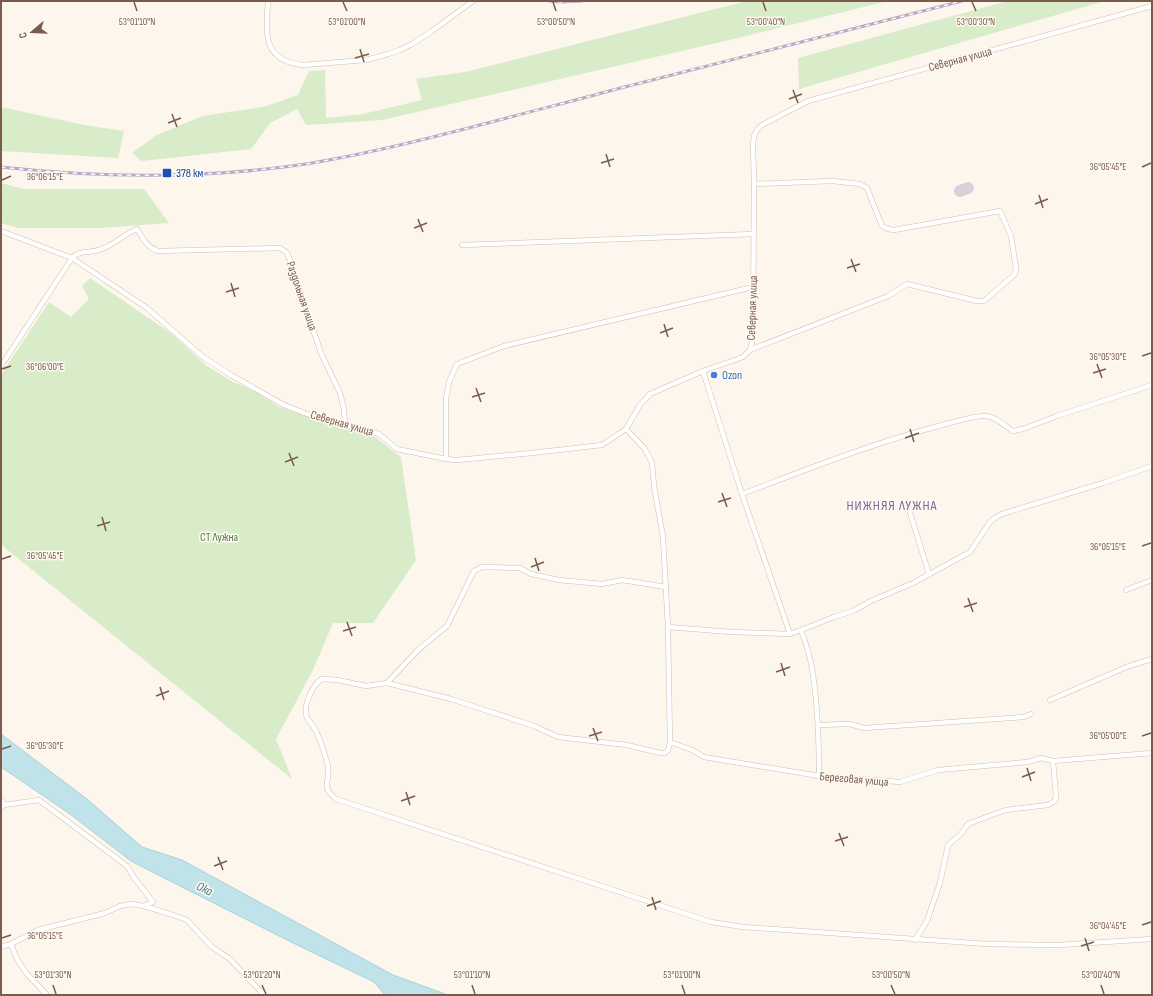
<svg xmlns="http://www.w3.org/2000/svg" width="1153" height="996" viewBox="0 0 1153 996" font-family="'Sofia Sans Condensed',sans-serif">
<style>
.green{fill:#d8ecc9}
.water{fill:#bfe3e8;stroke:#a5d3da}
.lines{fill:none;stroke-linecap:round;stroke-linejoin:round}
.taxiway{stroke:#dbcfda;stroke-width:12}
.street-casing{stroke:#d1beb0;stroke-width:5.5}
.street{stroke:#fff;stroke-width:4.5}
.rail-casing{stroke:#b9a8c9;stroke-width:3}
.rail{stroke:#fffaf3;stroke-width:1.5;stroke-dasharray:4.5;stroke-linecap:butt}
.ticks{fill:none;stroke:#7a5c4d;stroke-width:1.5}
.transit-dot{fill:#1a4fb4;stroke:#fffaf3;stroke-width:1.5}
.shop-dot{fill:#3f7fe0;stroke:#fffaf3;stroke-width:1.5}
.labels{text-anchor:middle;stroke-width:3;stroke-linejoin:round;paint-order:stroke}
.street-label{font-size:12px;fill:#7a5c4d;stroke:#fffaf3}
.transit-label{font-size:12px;fill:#164399;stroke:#fffaf3;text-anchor:start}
.shop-label{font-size:12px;fill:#366cbe;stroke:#fffaf3;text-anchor:start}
.park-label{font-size:12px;fill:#537a41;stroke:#fffaf3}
.water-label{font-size:13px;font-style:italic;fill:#437c86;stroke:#fffaf3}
.quarter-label{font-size:14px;letter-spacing:1px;fill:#846695;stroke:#fffaf3}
.ticks-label{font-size:10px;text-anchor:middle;fill:#7a5c4d;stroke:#fffaf3;stroke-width:3;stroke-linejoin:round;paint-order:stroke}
</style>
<rect width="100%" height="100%" fill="#fdf6ec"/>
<!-- green -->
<g class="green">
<polygon points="747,1 888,1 738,38 382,120 306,125 297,109 270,123 251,149 142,161 132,153 155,136 202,116 263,107 298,95 309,71 325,70 326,118 363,114 422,100 416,79 465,72"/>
<polygon points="1008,1 1105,1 799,89 798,58"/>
<polygon points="1,107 84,125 124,131 118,158 1,151"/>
<polygon points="1,183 23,189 144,189 169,223 102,228 19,228 1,223"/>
<polygon points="90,278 172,334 207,366 233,382 251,389 279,407 375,437 401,457 416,560 373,623 333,623 313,670 276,739 292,779 5,548 1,543 1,375 49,302 71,317 89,299 82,286"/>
</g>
<!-- water -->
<polygon class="water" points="1,734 87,799 142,847 182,860 393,975 448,995 385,995 374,982 289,941 172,882 131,861 70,814 1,767"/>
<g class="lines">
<!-- taxiway -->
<polyline class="taxiway" points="960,191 968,188"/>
<!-- street casing -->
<g class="street-casing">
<g id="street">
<path d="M 268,1 C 266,33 262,61 303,65 L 366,60 L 388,54 L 400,50 L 412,44 L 432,31 L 473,1"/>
<polyline points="1,231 72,258 147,308 203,357 231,375 284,405 307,414 379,434 397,449 446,459 456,460 468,459 532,453 602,445 626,429 640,405 650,394 703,371 743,357 750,350 753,338 754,184 753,144 754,136 757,130 762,125 808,101 1152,6"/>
<polyline points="462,245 753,234"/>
<polyline points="750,350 888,296 907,284 977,301 984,301 1015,274 1016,268 1011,236 1000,211 894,230 888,229 882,226 867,188 860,184 832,181 754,184"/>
<path d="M 1,366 L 72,258 C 79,250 89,253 99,250 C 113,246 124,234 137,229 C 143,239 147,247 158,251 L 280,248 L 286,252 L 288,255 L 321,353 L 340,393 L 344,409 L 345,424"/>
<polyline points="703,371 742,494 790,634"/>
<path d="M 626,429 L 645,449 L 652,463 L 654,486 L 663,537 L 668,627 L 670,742 L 668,750 L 665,753 L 660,753 L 627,745 L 558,737 L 534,726 L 451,699 L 387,683 L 366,686 L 338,680 L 322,679 C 313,684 304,704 306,715 C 308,721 313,725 316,731 C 321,741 325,755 328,766 C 331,782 319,785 336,799 L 711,922 L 743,927 L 987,944 L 1058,945 L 1152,939"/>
<polyline points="446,459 446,399 449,382 457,364 504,346 753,287"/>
<path d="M 742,494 C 808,469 873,443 942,425 C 955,422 974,415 987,416 C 996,417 1005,426 1013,431 L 1023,429 L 1057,416 L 1152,385"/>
<polyline points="907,503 929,574"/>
<polyline points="1126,590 1152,580"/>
<polyline points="668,627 731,632 790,634 801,630 834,617 853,611 871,601 913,583 970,552 990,522 996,517 1002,514 1103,483 1152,466"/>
<path d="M 801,630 C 805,641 809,652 811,663 C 818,700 819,738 819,776"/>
<polyline points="387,683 419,649 447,626 474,571 482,567 520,568 531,574 559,580 602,584 622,580 666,587"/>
<polyline points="1050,700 1129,666 1152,659"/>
<polyline points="818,725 849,724 864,728 1024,717 1031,714"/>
<polyline points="670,742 692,750 704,757 819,776 900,782 938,770 1028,762 1041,758 1053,761 1056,796 1055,801 1048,805 1006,810 989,816 968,824 961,834 948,845 940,883 927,921 915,940"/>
<polyline points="1053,761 1152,753"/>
<polyline points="1,799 4,805"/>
<polyline points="1,808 4,805 39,800 127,866 135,879 153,902 144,906 131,904 120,906 105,913 38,930 11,944 1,947"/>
<polyline points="144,906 170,914 187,920 212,947 230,959 264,995"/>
<polyline points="11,944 17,959 27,974 47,995"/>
</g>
</g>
<!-- street -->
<use href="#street" class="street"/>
<!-- rail casing -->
<g class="rail-casing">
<g id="rail">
<polyline points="549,1 560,2 582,1"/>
<path d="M 1,167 C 102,178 205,179 306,164 C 373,153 438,136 503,119 C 540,109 577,100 613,90 C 729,60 846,31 962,1"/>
</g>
</g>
<!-- rail -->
<use href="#rail" class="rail"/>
</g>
<!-- ticks -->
<path class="ticks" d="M 134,2 L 137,11M 343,2 L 347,11M 553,2 L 556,11M 763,2 L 766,11M 972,2 L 976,11M 360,49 L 364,62M 355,58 L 369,54M 793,90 L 798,103M 789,99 L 802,94M 172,114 L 177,127M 168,123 L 181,118M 606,154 L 610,167M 601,163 L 614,159M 1142,167 L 1151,163M 2,180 L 11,176M 1039,195 L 1043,208M 1035,204 L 1048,199M 418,219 L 423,232M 414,228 L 427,223M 851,259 L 856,272M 847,268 L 860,264M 231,283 L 235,297M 226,292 L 239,288M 664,324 L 668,337M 660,333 L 673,328M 1142,356 L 1151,353M 1097,364 L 1102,378M 2,369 L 11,366M 1093,373 L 1106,369M 476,388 L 481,402M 472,397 L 485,393M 910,429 L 914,442M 905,438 L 919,433M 289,453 L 294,466M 285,462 L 298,457M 722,493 L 727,507M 718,502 L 731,498M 102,517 L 106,531M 97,526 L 110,522M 1142,546 L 1151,543M 535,558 L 539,571M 2,559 L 11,556M 531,567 L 544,562M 968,598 L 973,612M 964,607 L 977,603M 347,622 L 352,636M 343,631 L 356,627M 781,663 L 785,676M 776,672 L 790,667M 160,687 L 164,700M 156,696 L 169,691M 593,728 L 598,741M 589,736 L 602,732M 1142,736 L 1151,733M 2,749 L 11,746M 1027,768 L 1031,781M 1022,777 L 1035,772M 406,792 L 410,805M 401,801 L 415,796M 839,833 L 844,846M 835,841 L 848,837M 218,857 L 223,870M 214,866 L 227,861M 652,897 L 656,910M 647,906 L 661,901M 1142,925 L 1151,922M 2,938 L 11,935M 1085,938 L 1089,951M 1081,946 L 1094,942M 53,985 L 56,994M 262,985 L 266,994M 472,985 L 475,994M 682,985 L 685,994M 891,985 L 895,994M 1101,985 L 1104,994"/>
<!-- markers -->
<rect class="transit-dot" x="162" y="168" width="10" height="10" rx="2"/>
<circle class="shop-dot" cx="714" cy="375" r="4"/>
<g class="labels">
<!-- street labels -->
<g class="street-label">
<text transform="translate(960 59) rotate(-15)" y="4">Северная улица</text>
<text transform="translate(302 296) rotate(71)" y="4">Раздольная улица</text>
<text transform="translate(752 308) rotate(-88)" y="4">Северная улица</text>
<text transform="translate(342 423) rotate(16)" y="4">Северная улица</text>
<text transform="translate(854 779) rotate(5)" y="4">Береговая улица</text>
</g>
<!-- transit labels -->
<g class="transit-label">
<text x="176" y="177">378 км</text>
</g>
<!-- shop labels -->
<g class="shop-label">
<text x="722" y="379">Ozon</text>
</g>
<!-- park labels -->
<g class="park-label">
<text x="219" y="541">СТ Лужна</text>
</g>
<!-- water labels -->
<g class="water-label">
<text transform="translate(205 888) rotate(26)" y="5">Ока</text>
</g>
<!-- quarter labels -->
<g class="quarter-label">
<text x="892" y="510">НИЖНЯЯ ЛУЖНА</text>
</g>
</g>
<g class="ticks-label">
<text x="976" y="25">53°00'30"N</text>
<text x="137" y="25">53°01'10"N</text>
<text x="347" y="25">53°01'00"N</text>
<text x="556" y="25">53°00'50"N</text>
<text x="766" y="25">53°00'40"N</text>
<text x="1108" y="170">36°05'45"E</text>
<text x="45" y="180">36°06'15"E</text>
<text x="1108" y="360">36°05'30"E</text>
<text x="45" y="370">36°06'00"E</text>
<text x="1108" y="550">36°05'15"E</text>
<text x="45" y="559">36°05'45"E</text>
<text x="1108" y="739">36°05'00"E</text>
<text x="45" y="749">36°05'30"E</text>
<text x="1108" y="929">36°04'45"E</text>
<text x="45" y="939">36°05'15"E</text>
<text x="53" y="978">53°01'30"N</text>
<text x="262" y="978">53°01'20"N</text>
<text x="472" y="978">53°01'10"N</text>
<text x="682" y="978">53°01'00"N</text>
<text x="891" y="978">53°00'50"N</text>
<text x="1101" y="978">53°00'40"N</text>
</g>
<!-- border -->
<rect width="1153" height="996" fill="none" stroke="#7a5c4d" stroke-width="4"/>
<!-- north arrow -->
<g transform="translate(32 32) rotate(251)" stroke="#fffaf3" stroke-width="3" paint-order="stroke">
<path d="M0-3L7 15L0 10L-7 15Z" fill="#7a5c4d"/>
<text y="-6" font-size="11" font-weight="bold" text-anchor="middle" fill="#7a5c4d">С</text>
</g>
</svg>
